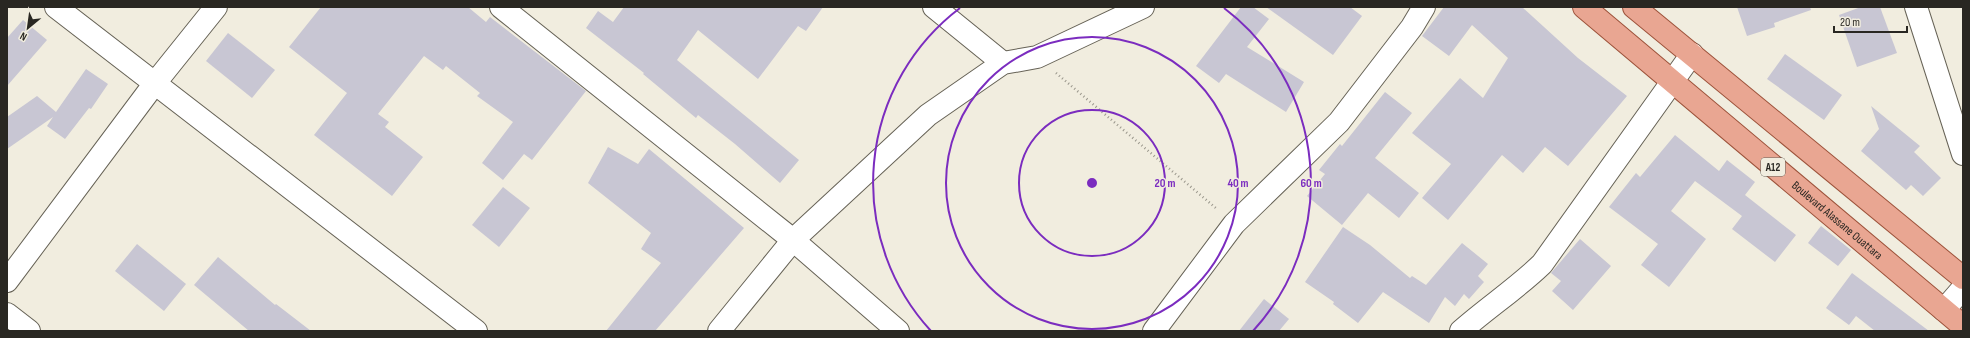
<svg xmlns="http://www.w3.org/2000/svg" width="1970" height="338" viewBox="0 0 1970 338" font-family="'Sofia Sans Condensed',sans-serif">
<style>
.building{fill:#c8c6d3}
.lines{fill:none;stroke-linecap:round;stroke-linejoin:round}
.minor-casing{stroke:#666256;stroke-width:24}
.primary-casing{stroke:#9d533b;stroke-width:24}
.path{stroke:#9a978c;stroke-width:2.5;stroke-dasharray:1 3;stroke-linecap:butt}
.minor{stroke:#fff;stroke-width:22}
.primary{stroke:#e9a692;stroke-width:22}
.ring{fill:none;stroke:#7b2cbf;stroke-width:2}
.labels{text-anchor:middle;stroke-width:3;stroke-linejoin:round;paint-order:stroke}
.shield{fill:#f1eddf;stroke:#65625b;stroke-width:1}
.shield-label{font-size:11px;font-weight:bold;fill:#292722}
.street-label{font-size:12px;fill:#292722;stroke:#f1eddf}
.centre{fill:#7b2cbf;stroke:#f1eddf;stroke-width:2}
.ring-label{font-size:12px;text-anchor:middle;font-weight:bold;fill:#7b2cbf;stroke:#f1eddf;stroke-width:3;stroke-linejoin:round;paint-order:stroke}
</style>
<rect width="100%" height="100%" fill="#f1eddf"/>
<!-- building -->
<g class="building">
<polygon points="321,7 468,7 486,22 490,17 586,91 532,160 524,154 503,180 482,163 513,122 477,96 480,93 446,66 443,70 424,56 378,114 389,122 385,127 423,157 392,196 314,135 347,93 289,47"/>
<polygon points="624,7 823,7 806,31 798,26 758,79 698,30 677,60 799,160 780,183 735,144 698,115 696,118 643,74 644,73 586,28 598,11 613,22"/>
<polygon points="1241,7 1253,7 1269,19 1247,47 1304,82 1286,112 1226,74 1219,83 1196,66"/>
<polygon points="1266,7 1350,7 1362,16 1333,55"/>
<polygon points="1444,7 1522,7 1578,58 1627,96 1568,166 1545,147 1523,173 1502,155 1448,220 1422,198 1451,164 1412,133 1460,78 1483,98 1508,58 1472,25 1449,56 1422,36"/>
<polygon points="1737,7 1810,7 1811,10 1774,23 1775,27 1747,36"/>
<polygon points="1861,7 1880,7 1897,53 1857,67 1839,15"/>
<polygon points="23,20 47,40 7,86 7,38"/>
<polygon points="228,33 275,70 252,98 206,61"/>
<polygon points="1785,54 1842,95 1824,120 1767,79"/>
<polygon points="86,69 108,84 91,109 89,108 65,139 47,126 53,117 7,149 7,117 37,96 56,112"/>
<polygon points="1385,92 1412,113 1375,158 1419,193 1399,218 1368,193 1342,225 1307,196 1325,174 1319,170 1340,144 1342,146"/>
<polygon points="1871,106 1920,146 1914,152 1941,178 1923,196 1911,185 1906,190 1861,151 1879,129"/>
<polygon points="1675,135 1719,171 1727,160 1755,182 1745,195 1796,235 1775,262 1732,229 1742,216 1695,181 1671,211 1706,239 1669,287 1641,265 1658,244 1609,207 1636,173 1640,177"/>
<polygon points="608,147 638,164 649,149 744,228 655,331 606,331 661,263 641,249 651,233 588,183"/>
<polygon points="503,187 530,208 499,247 472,225"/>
<polygon points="1821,226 1851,250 1838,266 1808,243"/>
<polygon points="1343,227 1370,245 1410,278 1412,276 1426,285 1462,243 1488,264 1478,276 1484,282 1469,299 1464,294 1455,306 1445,297 1429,323 1383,292 1358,323 1333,304 1334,302 1305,282"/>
<polygon points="1580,239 1611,266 1573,310 1552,291 1561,281 1551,273"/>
<polygon points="137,244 186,284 164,311 115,271"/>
<polygon points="218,257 275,305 276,304 311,331 249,331 194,285"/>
<polygon points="1852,273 1929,331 1875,331 1856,316 1849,325 1826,308"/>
<polygon points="1264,299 1289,319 1279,331 1239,331"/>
</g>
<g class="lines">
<!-- minor casing -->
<g class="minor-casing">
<g id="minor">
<polyline points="56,7 476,331"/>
<polyline points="501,7 793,240 898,331"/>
<polyline points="934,7 1003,63"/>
<polyline points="1916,7 1963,154"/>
<polyline points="7,281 155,83 216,7"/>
<polyline points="1944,310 1963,288"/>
<polyline points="7,314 29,331"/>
<polyline points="719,331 793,240 928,115 1003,63 1037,57 1143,7"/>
<polyline points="1154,331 1234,224 1339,122 1412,27 1424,7"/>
<path d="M 1461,331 C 1487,308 1516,289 1542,264 L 1692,54"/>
</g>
</g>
<!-- primary casing -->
<g class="primary-casing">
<g id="primary">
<path id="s1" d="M 1584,7 L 1963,326"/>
<polyline points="1634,7 1963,278"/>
</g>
</g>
<!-- path -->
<polyline class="path" points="1056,73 1217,209"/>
<!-- minor -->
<use href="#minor" class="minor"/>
<!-- primary -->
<use href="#primary" class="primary"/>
</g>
<!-- distance rings -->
<g class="ring">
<circle cx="1092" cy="183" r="73"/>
<circle cx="1092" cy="183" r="146"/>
<path d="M931 331A219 219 0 0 1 960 8M1224 8A219 219 0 0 1 1253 331"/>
</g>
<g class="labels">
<!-- shield labels -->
<rect class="shield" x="1761" y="158" width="24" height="18" rx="3"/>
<g class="shield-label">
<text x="1773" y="171">A12</text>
</g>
<!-- street labels -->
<g class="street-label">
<text dy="4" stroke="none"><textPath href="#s1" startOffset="331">Boulevard Alassane Ouattara</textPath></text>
</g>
</g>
<circle cx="1092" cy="183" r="6" class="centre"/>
<g class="ring-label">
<text x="1165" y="187">20 m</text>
<text x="1238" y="187">40 m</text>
<text x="1311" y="187">60 m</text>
</g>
<!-- border -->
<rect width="1970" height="338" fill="none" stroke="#292722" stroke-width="16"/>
<!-- north arrow -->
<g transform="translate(28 28) rotate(209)" stroke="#f1eddf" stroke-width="3" paint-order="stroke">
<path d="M0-3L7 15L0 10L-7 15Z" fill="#292722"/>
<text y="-6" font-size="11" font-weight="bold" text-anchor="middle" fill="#292722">N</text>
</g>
<!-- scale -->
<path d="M1834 26v6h73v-6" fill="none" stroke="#292722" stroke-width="2"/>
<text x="1840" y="26" font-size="12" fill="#292722" stroke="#f1eddf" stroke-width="3" paint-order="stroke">20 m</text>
</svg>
